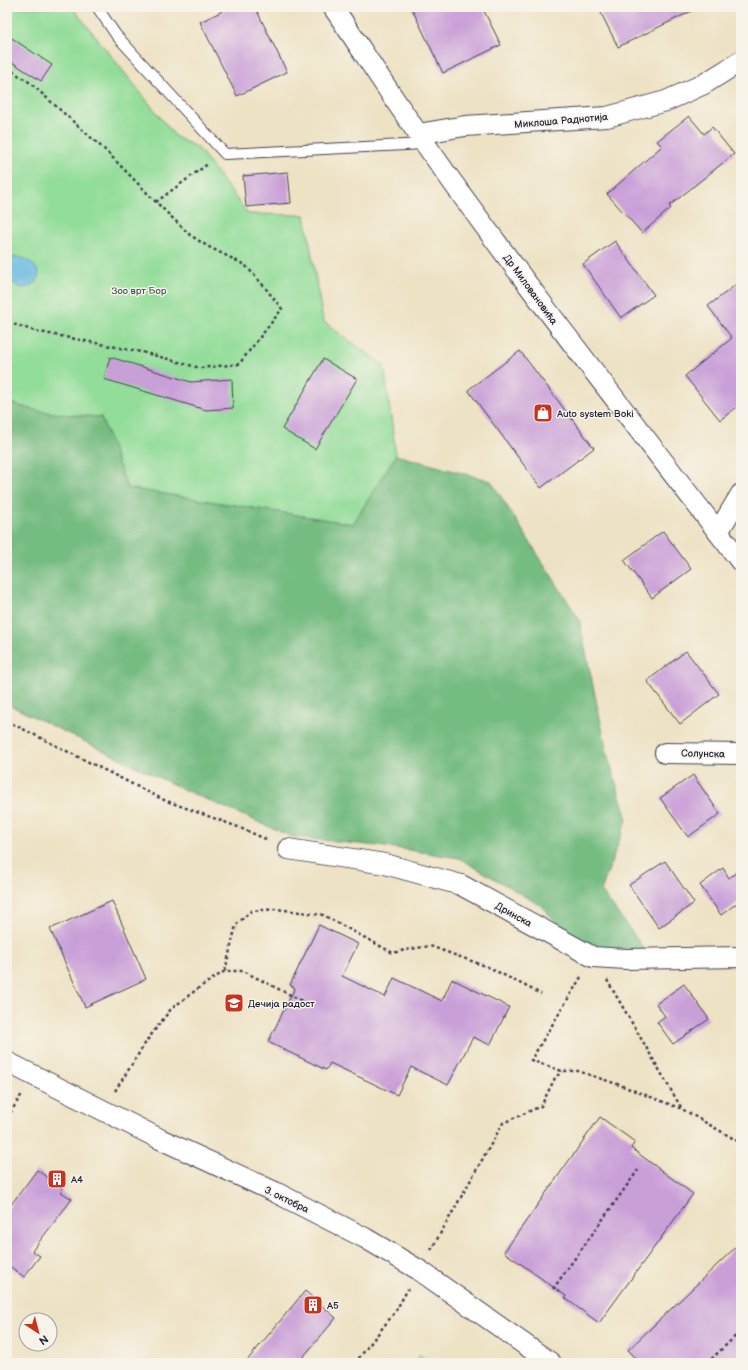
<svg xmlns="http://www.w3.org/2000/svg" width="748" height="1370" viewBox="0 0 748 1370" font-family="'Balsamiq Sans',sans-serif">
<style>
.green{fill:#92dd99;stroke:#5a806a}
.forest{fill:#75bc81;stroke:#4c6f5e}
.water{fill:#64b8e0;stroke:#436d8e}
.building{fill:#c99fd8}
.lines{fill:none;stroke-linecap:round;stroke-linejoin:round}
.service-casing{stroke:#413f50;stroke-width:12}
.minor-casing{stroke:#413f50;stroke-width:22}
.path{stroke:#413f50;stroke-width:2.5;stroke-dasharray:3 3;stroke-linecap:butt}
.service{stroke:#fff;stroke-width:10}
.minor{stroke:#fff;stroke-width:20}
.labels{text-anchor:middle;stroke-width:3;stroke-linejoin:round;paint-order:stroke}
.street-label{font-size:10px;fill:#22223b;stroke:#f7f3e8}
.park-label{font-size:10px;fill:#445a57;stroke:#f7f3e8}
.poi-label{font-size:10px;fill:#22223b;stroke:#f7f3e8;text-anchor:start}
</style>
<rect width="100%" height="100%" fill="#f7f3e8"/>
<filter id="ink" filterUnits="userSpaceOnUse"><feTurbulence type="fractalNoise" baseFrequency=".025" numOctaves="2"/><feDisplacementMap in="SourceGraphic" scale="8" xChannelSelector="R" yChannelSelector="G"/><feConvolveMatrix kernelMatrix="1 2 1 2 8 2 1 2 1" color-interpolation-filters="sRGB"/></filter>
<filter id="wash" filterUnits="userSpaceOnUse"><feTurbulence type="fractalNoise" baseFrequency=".012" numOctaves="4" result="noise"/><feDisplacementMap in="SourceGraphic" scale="16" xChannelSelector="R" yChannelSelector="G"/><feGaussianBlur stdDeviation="0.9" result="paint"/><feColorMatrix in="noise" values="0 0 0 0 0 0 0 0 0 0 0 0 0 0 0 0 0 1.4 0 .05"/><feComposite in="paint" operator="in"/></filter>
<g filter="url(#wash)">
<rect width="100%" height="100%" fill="#eee2c4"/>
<!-- green -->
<g class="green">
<path d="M 7,7 L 72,7 L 176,137 L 198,148 L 248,214 L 305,215 L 323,321 L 384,366 L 396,455 L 353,524 L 127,488 L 101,417 C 71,415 35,414 7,401 Z"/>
<polygon points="420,1355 431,1363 414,1363"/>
</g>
<!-- forest -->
<path class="forest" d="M 7,401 C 35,414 71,415 101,417 L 127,488 L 353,524 L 396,455 L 491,481 L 579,619 L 608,757 L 627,819 L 601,891 L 649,955 L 608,950 L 576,943 L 540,905 L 459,858 L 396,848 L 293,837 L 189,792 L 7,704 Z"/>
<!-- water -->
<path class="water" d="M 7,257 C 22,256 33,259 39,274 L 37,282 C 25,290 22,290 11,281 L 10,274 L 7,273 Z"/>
<g id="blocks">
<!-- building -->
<g class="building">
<polygon points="231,7 255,7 287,72 237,96 200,22"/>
<polygon points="411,7 482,7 501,45 443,73"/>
<polygon points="598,7 700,7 618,47"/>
<polygon points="7,35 52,65 41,81 7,59"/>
<polygon points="689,116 704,134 712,127 734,154 669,206 671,208 642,233 607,194 662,146 657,141"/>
<polygon points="288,172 291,203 246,207 243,176"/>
<polygon points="615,241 654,295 621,318 583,264"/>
<polygon points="741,281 741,404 720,420 685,376 732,338 708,306"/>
<polygon points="520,351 594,448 541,488 468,390"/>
<polygon points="110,357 191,382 232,379 233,408 206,410 104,379"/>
<polygon points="323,359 357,379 315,449 282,429"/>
<polygon points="663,531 691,569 652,598 624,560"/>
<polygon points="686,651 719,694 680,724 647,681"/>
<polygon points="693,775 720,814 688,837 660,798"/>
<polygon points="665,861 694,903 659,928 629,885"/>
<polygon points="723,868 729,878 741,869 741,900 721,915 700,885"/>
<polygon points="112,901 146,979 85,1007 50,929"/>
<polygon points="319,925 358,944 342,976 385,997 394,978 442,1001 452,979 509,1007 490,1045 473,1037 448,1085 411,1067 397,1095 330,1063 326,1070 268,1042 295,988 290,985"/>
<polygon points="684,984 709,1019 673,1044 657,1022 665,1016 656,1004"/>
<polygon points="600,1117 635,1142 631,1148 693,1194 599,1323 565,1298 566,1296 504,1252"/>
<polygon points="37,1170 63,1189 61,1192 72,1199 32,1251 40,1256 24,1277 7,1264 7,1210"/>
<polygon points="741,1242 741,1363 641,1363 628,1350"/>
<polygon points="305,1291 336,1318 298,1363 245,1363"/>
</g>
</g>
</g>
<g filter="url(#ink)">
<use href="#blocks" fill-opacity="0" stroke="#413f50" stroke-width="1"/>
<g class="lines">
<!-- service casing -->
<g class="service-casing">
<polyline id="service" points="97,7 116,35 225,154 425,144"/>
</g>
<!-- minor casing -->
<g class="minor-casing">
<g id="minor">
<path d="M 333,7 C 364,53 394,100 426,145 C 526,287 635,424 741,562"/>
<polyline points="418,134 465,126 607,117 666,101 704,84 741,61"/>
<polyline points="718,532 741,494"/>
<polyline points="665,753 741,754"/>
<polyline points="288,849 385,864 461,885 593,957 626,959 741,957"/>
<polyline points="7,1062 160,1139 275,1192 365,1238 419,1270 551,1363"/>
</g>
</g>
<!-- path -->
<g class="path">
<polyline points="7,68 29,82 106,151 156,202 190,235 207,246 245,265 263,285 282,309 239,364 200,368 146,353 35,331 7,322"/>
<polyline points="156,202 209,163"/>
<polyline points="7,721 164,800 238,827 268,840"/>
<polyline points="225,971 236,925 251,911 277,909 323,915 393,953 405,950 430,946 488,967 541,994"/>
<polyline points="581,977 531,1060 562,1071 578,1071 617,1084 682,1109 741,1143"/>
<polyline points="607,980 682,1109"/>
<polyline points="115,1091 148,1039 171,1009 200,987 225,971 243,971 312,1006"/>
<polyline points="7,1118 22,1094"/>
<polyline points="431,1250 503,1123 541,1106 555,1078 562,1071"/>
<polyline points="553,1289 638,1170"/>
<polyline points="355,1363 395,1312 408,1289"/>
<polyline points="707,1363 741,1331"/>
</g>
<!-- service -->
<use href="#service" class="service"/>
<!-- minor -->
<use href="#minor" class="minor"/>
</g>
</g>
<!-- icons -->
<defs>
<g id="shop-square" transform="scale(1)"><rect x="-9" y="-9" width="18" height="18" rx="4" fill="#c8321e" stroke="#f7f3e8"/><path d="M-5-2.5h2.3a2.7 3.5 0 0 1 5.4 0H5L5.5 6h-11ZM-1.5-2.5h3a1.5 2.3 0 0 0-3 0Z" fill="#fff"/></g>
<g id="school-square" transform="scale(1)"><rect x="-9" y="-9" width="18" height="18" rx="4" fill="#c8321e" stroke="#f7f3e8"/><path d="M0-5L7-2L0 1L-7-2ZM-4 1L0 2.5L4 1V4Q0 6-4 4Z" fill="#fff"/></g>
<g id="building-square" transform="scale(1)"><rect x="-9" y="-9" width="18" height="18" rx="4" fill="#c8321e" stroke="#f7f3e8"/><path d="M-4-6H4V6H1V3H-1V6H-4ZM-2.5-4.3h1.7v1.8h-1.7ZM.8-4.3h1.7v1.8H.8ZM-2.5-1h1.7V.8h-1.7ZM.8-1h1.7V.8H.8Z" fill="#fff"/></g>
</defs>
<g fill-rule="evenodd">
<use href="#shop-square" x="543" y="413"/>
<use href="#school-square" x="234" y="1003"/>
<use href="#building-square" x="57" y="1179"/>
<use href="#building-square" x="313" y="1305"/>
</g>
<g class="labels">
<!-- street labels -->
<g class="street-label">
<text transform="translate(561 120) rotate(-5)" y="4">Миклоша Раднотија</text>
<text transform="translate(531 289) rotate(54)" y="4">Др Миловановића</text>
<text transform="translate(703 753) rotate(1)" y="4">Солунска</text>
<text transform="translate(514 914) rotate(29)" y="4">Дринска</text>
<text transform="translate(287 1199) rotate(26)" y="4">3. октобра</text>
</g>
<!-- park labels -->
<g class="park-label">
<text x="139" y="294">Зоо врт Бор</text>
</g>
<!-- poi labels -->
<g class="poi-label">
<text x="557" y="417">Auto system Boki</text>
<text x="248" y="1007">Дечија радост</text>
<text x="71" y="1183">A4</text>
<text x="327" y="1309">A5</text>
</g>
</g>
<!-- margin -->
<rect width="748" height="1370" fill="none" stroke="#f7f3e8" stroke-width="24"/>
<!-- north arrow -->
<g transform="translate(38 1332) rotate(144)"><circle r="19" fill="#f7f3e8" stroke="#a29fa3"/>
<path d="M0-3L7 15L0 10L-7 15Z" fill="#c8321e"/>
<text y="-6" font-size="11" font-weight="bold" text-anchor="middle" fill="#22223b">N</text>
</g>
</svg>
